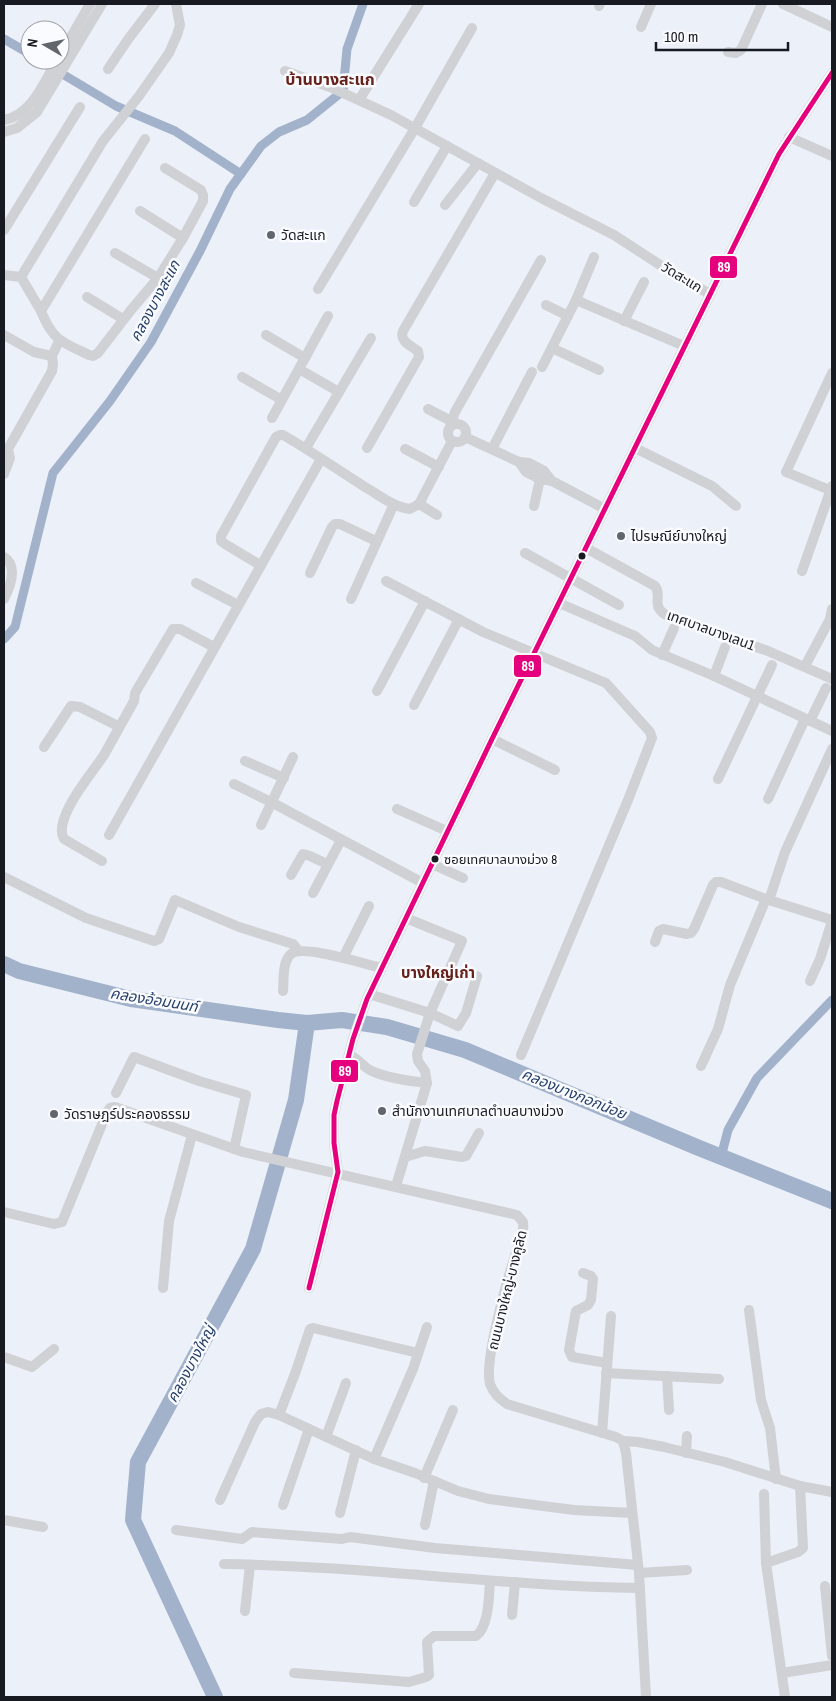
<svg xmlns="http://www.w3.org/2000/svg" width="836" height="1701" viewBox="0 0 836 1701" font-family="'Archivo Narrow','Noto Sans Thai',sans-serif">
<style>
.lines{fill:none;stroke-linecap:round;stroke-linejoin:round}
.canal{stroke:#a3b2cb;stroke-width:9}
.river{stroke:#a3b2cb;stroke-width:16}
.minor{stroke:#d0d1d4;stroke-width:10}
.bus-1-casing{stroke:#fafbff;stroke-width:9}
.bus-1{stroke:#e5007d;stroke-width:5}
.poi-dot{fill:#61656c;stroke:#fafbff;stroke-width:2}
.bus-dot{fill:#171a20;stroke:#fafbff;stroke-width:2}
.labels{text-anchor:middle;stroke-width:5;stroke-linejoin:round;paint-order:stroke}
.bus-label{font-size:13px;fill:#171a20;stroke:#fafbff;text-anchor:start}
.poi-label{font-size:14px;fill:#171a20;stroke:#fafbff;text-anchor:start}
.street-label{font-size:14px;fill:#171a20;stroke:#fafbff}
.water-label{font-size:15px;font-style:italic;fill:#253e6a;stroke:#fafbff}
.neighbourhood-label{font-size:15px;font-weight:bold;fill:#66221a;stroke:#fafbff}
.quarter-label{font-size:16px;font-weight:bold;fill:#66221a;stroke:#fafbff}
.line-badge{stroke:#fafbff;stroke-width:2}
.badge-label{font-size:14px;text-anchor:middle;font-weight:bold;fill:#fff}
</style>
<rect width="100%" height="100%" fill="#ebf0f9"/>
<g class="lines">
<!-- canal -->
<g class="canal">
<polyline points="4,39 30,54"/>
<polyline points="39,60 116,106 175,131 241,174"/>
<polyline points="4,639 15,627 53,473 110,401 151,342 200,251 230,189 261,146 279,132 307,120 343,91 347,49 363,4"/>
<polyline points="721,1157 728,1130 757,1078 832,1000"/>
</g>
<!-- river -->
<g class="river">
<polyline points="4,964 19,971 131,999 278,1020 307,1023 342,1020 387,1027 465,1050 699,1148 832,1201"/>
<polyline points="215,1697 133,1520 138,1462 253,1249 296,1100 307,1023"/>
</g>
<!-- minor -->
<g class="minor">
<polyline points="783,4 832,27"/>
<polyline points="599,6 600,4"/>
<polyline points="641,27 651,4"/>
<polyline points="728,52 736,53 741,50 762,4"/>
<polyline points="60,56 90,4"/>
<polyline points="108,69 129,38 155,4"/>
<polyline points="285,71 330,87 391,115 541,198 614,235 677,276 710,294"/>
<polyline points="359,100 419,4"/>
<path d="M 4,120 C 32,115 44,82 57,60"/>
<polyline points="4,132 17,128 37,112 102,4"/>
<polyline points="789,137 832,156"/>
<path d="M 145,139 L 41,311 C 53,341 62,342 89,355 L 93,356 L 98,353 L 131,310 L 158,278 L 183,238 L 203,201 L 203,195 L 201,190 L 165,168"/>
<polyline points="414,202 447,146"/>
<polyline points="445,205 478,163"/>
<polyline points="140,211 183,238"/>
<polyline points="4,230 80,107"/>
<polyline points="115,253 158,278"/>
<polyline points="4,275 21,277 41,311"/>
<polyline points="21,277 103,141 139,96 169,53 177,35 180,25 176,4"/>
<polyline points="318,289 415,128 472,28"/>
<polyline points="87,297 123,319"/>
<polyline points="576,300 684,346"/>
<polyline points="546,305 568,316"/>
<polyline points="624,321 644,282"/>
<polyline points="4,335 34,352 52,356 59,341"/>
<polyline points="266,335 305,358"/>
<polyline points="552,348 599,370"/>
<polyline points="542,367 576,300 594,257"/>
<polyline points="299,369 339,392"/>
<polyline points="832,373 786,472 832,491"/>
<polyline points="242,377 282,400"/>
<polyline points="428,409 451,421"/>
<polyline points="272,418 328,316"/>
<circle cx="457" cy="433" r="9"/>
<polyline points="450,427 455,412 541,260"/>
<polyline points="465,437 519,462 529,463 544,471 552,481"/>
<polyline points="306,448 371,338"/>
<path d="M 367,448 L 419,357 L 418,351 C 410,345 399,341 403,331 L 495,173"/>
<polyline points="635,448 712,486 736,506"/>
<polyline points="405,449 439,467"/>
<polyline points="492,449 532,372"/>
<polyline points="519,462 526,472 540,479 552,481 605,509"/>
<polyline points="4,474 10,458 8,449 52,371 53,364 52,356"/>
<polyline points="419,504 437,515"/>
<polyline points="534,506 540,479 543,473"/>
<path d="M 586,548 L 655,586 C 663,597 650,605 666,615 L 768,651 L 832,679"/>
<polyline points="525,553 619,605"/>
<path d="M 4,557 C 18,566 10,587 4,599"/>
<path d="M 260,565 L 225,544 L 221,541 L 221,536 L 276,437 L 280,435 L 283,435 C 311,451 338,470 365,487 C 379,495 393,507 410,509 L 419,504 L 452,441"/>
<polyline points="802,571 832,486"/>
<polyline points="310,573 332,527 335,524 340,524 376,541"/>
<polyline points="386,581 483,632 606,683 650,732 652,738 628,800 521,1055"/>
<polyline points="196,583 238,605"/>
<polyline points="351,599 394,504"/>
<polyline points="559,603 635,636 652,650 714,676 832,731"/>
<polyline points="662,655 674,628"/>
<polyline points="805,666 830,619 832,609"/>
<polyline points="714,676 725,647"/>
<polyline points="377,691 425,601"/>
<polyline points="414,705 459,619"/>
<polyline points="810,721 826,688"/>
<polyline points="492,739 555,770"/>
<polyline points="44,747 71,706 80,707 114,724"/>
<polyline points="832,749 785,852 769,900 832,920"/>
<polyline points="245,761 284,778"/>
<polyline points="718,779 772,665"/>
<polyline points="234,784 271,802 423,883"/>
<polyline points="768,799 805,719"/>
<polyline points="397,809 447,831"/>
<polyline points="261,825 293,757"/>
<polyline points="109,835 321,459"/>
<path d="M 102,861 L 64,839 C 52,819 93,772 104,755 C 114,737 124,719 134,701 L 135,693 L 173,629 L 180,629 L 214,647"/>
<polyline points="432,864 463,878"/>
<polyline points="291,875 303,854 310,856 327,864"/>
<polyline points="4,877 86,918 154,941 159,939 175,900 239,927 293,944 298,950"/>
<polyline points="313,893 341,840"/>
<polyline points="406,918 462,941 430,1013 417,1054 418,1061 425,1071 427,1083"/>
<polyline points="655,942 659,931 663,929 687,934 691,933 694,929 713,885 716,882 721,882 766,899"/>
<polyline points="343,958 369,906"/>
<polyline points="810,981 820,959 832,921"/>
<path d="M 283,991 C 284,980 282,962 291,954 C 302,944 365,964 381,968"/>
<polyline points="369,994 430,1013 458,1026 466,1013 477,976"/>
<path d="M 349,1055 C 357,1058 361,1064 368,1069 C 383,1078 411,1081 427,1083 L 396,1186"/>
<polyline points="701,1066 718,1029 730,985 766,899 769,900"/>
<polyline points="116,1093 134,1057 199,1081 246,1095 234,1149"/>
<polyline points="405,1157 425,1151 462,1157 466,1156 479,1133"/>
<path d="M 4,1212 L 54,1224 L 62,1222 L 107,1112 L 110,1108 L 115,1107 L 243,1152 L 517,1215 L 523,1222 C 525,1234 517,1247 514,1259 C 506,1284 484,1361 490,1384 C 493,1393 499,1398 507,1404 L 616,1437 L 623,1441 L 626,1453 L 639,1573 L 646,1697"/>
<polyline points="583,1273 591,1276 593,1279 591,1300 588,1305 576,1311 569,1350 572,1357 607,1363"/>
<polyline points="163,1288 169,1221 192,1135"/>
<polyline points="309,1288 338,1172 334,1143 334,1115 337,1101 353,1039 367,999 492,739 779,154 832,73"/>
<polyline points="749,1310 761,1400 770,1428 776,1479"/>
<polyline points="4,1357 32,1367 54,1349"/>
<polyline points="606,1373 719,1379"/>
<polyline points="667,1376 669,1410"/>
<polyline points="279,1415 296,1371 310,1329 313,1328 418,1353"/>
<polyline points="602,1433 611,1316"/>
<polyline points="326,1437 346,1383"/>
<polyline points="623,1441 638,1442 664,1447 725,1462 800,1486 832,1492"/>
<polyline points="686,1453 687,1436"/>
<polyline points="374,1459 413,1369 427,1327"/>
<polyline points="424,1478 453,1410"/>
<polyline points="764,1494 766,1563"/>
<polyline points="220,1500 255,1422 261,1414 268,1412 279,1415 374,1459 415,1473 458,1491 489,1499 574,1510 632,1513"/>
<polyline points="283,1505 309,1429"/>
<polyline points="340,1513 356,1450"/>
<polyline points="4,1520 43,1527"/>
<polyline points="425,1525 434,1481"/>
<polyline points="176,1530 242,1539 252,1532 342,1539 350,1537 435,1548 638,1565"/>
<path d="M 224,1564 C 363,1566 501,1586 640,1588"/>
<polyline points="639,1573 687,1570"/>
<polyline points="825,1586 832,1656"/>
<polyline points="245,1611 250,1565"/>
<polyline points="512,1615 515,1582"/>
<path d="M 294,1673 L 409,1682 L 426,1677 L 429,1675 L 427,1642 L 434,1636 L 476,1636 C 489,1627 489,1595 490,1581"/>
<polyline points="782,1673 832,1665"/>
<polyline points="785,1697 766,1563 798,1552 803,1548 800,1486"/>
</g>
<!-- bus-1 casing -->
<g class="bus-1-casing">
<polyline id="bus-1" points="309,1288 338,1172 334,1143 334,1115 337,1101 353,1039 367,999 492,739 779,154 832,73"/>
</g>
<!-- bus-1 -->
<use href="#bus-1" class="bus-1"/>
</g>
<!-- markers -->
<g class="poi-dot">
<circle cx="271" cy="235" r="5"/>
<circle cx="621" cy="536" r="5"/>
<circle cx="382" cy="1111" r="5"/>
<circle cx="54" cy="1114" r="5"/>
</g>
<g class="bus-dot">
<circle cx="582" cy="556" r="4.5"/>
<circle cx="435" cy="859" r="4.5"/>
</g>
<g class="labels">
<!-- bus labels -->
<g class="bus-label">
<text x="444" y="864">ซอยเทศบาลบางม่วง 8</text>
</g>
<!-- poi labels -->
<g class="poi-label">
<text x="281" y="240">วัดสะแก</text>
<text x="631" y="541">ไปรษณีย์บางใหญ่</text>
<text x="392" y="1116">สํานักงานเทศบาลตําบลบางม่วง</text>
<text x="64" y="1119">วัดราษฎร์ประคองธรรม</text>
</g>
<!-- street labels -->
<g class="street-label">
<text transform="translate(682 277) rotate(31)" y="5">วัดสะแก</text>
<text transform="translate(711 630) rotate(20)" y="5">เทศบาลบางเลน1</text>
<text transform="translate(507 1290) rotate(-76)" y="5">ถนนบางใหญ่-บางคูลัด</text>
</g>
<!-- water labels -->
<g class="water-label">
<text transform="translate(155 301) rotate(-62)" y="5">คลองบางสะแก</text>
<text transform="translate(154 1000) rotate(9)" y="5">คลองอ้อมนนท์</text>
<text transform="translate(574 1094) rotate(22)" y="5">คลองบางกอกน้อย</text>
<text transform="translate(191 1364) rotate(-62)" y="5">คลองบางใหญ่</text>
</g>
<!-- neighbourhood labels -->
<g class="neighbourhood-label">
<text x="438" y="978">บางใหญ่เก่า</text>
</g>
<!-- quarter labels -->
<g class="quarter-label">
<text x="330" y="85">บ้านบางสะแก</text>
</g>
</g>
<g class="line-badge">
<rect x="709" y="255" width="29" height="24" rx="5" fill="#e5007d"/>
<rect x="513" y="654" width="29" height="24" rx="5" fill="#e5007d"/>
<rect x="330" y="1059" width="29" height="24" rx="5" fill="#e5007d"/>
</g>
<g class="badge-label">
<text x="724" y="272">89</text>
<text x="528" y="671">89</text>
<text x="345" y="1076">89</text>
</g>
<!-- border -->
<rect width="836" height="1701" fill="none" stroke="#171a20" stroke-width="10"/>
<!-- north arrow -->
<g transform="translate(45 45) rotate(279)"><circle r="24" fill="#fafbff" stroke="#9fa1a6"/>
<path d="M0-4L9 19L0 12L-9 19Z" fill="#61656c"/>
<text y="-8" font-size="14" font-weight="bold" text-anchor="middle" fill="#171a20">N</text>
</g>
<!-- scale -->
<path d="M656 42v8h132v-8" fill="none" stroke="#171a20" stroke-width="2.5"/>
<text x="664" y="42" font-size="15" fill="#171a20" stroke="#fafbff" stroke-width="4" paint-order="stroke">100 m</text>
</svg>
